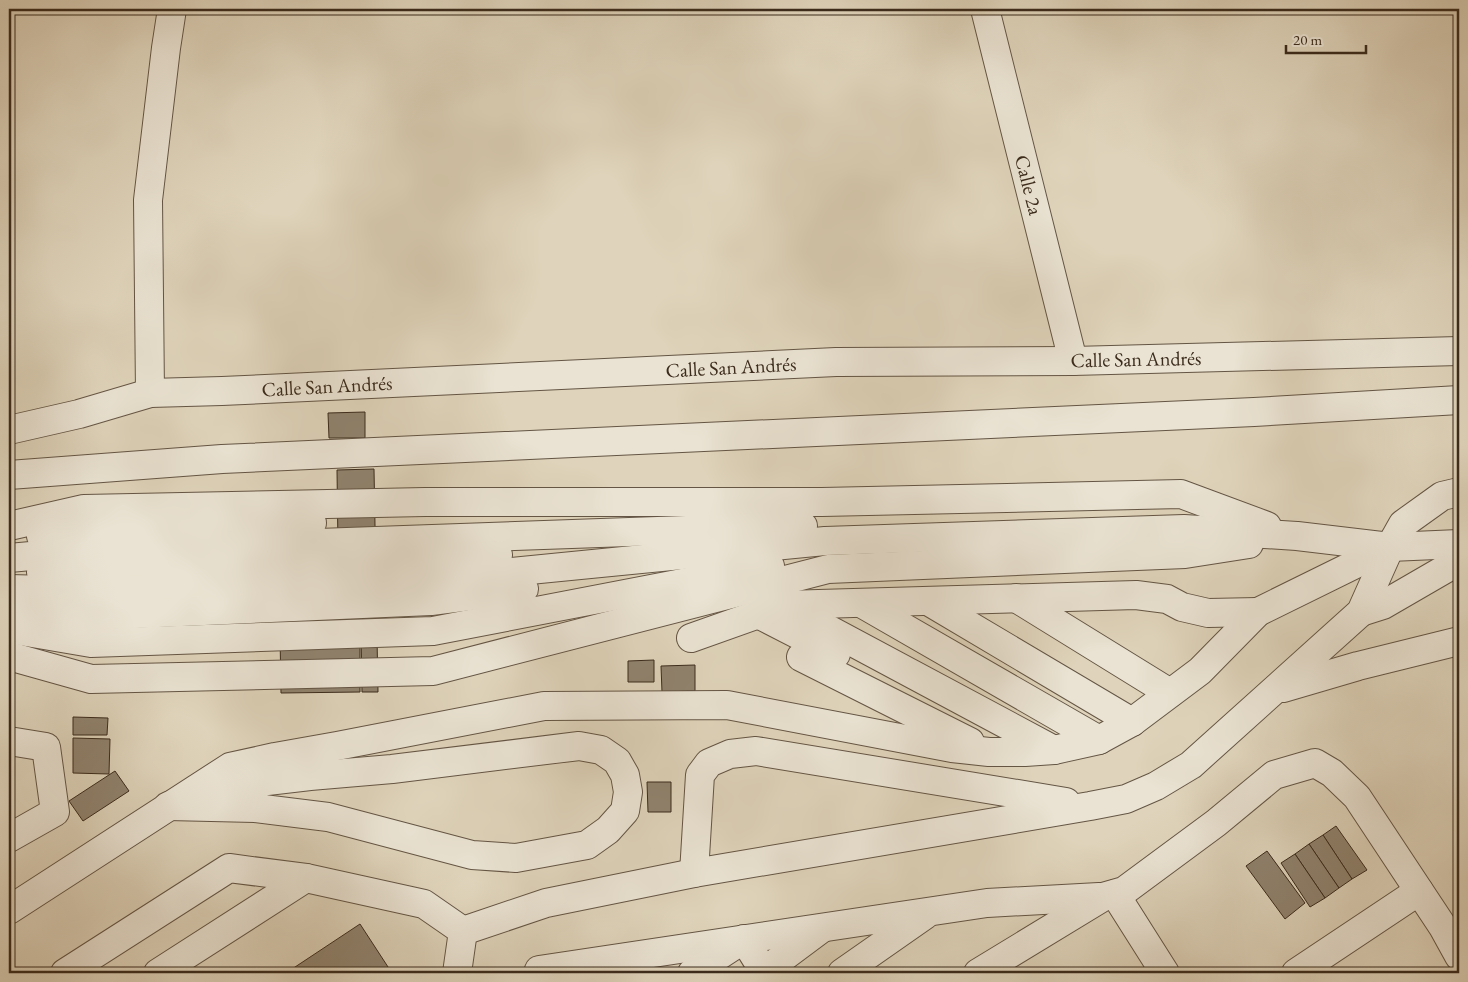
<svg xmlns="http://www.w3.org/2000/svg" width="1468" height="982" viewBox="0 0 1468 982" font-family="'EB Garamond',serif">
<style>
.building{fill:#90836f;stroke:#3b2b1c}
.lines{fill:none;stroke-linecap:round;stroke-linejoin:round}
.minor-casing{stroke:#645544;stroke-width:30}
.minor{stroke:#eae3d3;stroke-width:28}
.labels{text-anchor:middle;stroke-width:4.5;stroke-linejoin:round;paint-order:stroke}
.street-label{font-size:20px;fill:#3b2b1c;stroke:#eae3d3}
</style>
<rect width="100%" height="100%" fill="#dfd4bb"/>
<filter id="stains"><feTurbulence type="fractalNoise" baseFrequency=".004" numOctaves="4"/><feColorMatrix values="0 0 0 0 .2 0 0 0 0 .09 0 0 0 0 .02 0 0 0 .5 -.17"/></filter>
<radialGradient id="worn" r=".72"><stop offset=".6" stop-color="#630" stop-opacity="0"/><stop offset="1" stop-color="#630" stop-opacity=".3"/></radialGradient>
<!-- building -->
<g class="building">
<polygon points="365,412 365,438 329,438 328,413"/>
<polygon points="374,469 378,692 362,692 361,633 339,623 337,470"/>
<polygon points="360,634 360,692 281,693 280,635"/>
<polygon points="654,660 654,682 628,682 628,661"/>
<polygon points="695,665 695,691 662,692 661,666"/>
<polygon points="73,717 108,718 107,735 73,735"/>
<polygon points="73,738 110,739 109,774 73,773"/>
<polygon points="115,771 129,791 83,821 69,801"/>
<polygon points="647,782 671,782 671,812 648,812"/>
<polygon points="1336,826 1367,870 1352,879 1323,835"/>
<polygon points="1323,835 1352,879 1339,888 1309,844"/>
<polygon points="1309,844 1339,888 1325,898 1295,854"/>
<polygon points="1267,851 1305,903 1285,919 1246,866"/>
<polygon points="1295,854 1325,898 1310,907 1281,863"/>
<polygon points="360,924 390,970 385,973 286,973"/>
</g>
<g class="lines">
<!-- minor casing -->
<g class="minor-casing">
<g id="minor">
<polyline points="985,9 1073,361"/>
<polyline points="150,393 148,200 166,48 172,9"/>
<polyline points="9,430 79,414 150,393 222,391 836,362 1073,361 1459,351"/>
<polyline points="9,475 222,459 1254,412 1459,400"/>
<polyline points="9,526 84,509 425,502 822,502 1181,494 1267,526"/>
<polyline points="41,536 86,529 312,523"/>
<polyline points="9,558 86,551 803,526"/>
<polyline points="41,572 428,560 498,555"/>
<polyline points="9,589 90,591 430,580 825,541 1184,529 1297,536 1390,547 1459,544"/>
<polyline points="1016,598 1170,693"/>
<polyline points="928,601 1132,722"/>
<polyline points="861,603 1099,740"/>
<polyline points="785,606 1054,750"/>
<polyline points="9,608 90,616 431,601 524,589"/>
<polyline points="1361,612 1383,605 1459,561"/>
<polyline points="760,615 836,654"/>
<polyline points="9,629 91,643 433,631 770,566"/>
<polyline points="691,638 784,605 1136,595 1167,599 1182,607 1208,613 1258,612"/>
<polyline points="9,656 91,679 433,671 828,569 1185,554 1249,544"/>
<polyline points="801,657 970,742"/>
<polyline points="1283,688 1358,666 1459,641"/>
<polyline points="9,741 46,747 55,812 9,838"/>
<polygon points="579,746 601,750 617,761 625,775 628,792 625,811 608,830 587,845 516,858 472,855 328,817 255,808 168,806 234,785 310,776 392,769"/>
<polyline points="694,873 700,775 709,763 730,754 756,751 1066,802"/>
<polyline points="1115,894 1165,973"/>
<polyline points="9,910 230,767 275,757 337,746 544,706 727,705 952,748 989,752 1025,752 1054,750 1099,740 1132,722 1200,671 1258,612 1390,547"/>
<polyline points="463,931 546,903 694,873 1090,806 1126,799 1156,786 1191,765 1361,612 1390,547 1403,524 1442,496 1459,492"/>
<polyline points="65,973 229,868 306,878 424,904 463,931 457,973"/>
<polyline points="158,973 306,878"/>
<polyline points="538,973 539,970 987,903 1099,897"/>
<polyline points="692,973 744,939 765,973"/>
<polyline points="762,973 821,929"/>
<polyline points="842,973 925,915"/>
<polyline points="978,973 1103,897 1124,891 1216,823 1274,775 1315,763 1332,773 1357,797 1443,927 1459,956"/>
<polyline points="1296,973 1419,891"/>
</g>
</g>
<!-- minor -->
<use href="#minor" class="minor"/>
</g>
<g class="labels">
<!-- street labels -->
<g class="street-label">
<text transform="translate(1029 185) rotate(76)" y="7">Calle 2a</text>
<text transform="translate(1136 359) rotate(-1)" y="7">Calle San Andrés</text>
<text transform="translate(731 367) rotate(-3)" y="7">Calle San Andrés</text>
<text transform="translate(327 386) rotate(-3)" y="7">Calle San Andrés</text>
</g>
</g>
<!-- margin -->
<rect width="1468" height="982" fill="none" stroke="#dfd4bb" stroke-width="30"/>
<rect x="10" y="10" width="1448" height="962" fill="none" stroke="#3b2b1c" stroke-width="2.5"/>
<rect x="15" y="15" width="1438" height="952" fill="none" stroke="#3b2b1c"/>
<!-- scale -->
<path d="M1286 45v8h80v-8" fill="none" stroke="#3b2b1c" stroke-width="2.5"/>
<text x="1293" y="45" font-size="15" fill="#3b2b1c" stroke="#eae3d3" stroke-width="4" paint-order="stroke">20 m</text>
<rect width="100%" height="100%" filter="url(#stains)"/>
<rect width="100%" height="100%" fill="url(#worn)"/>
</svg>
